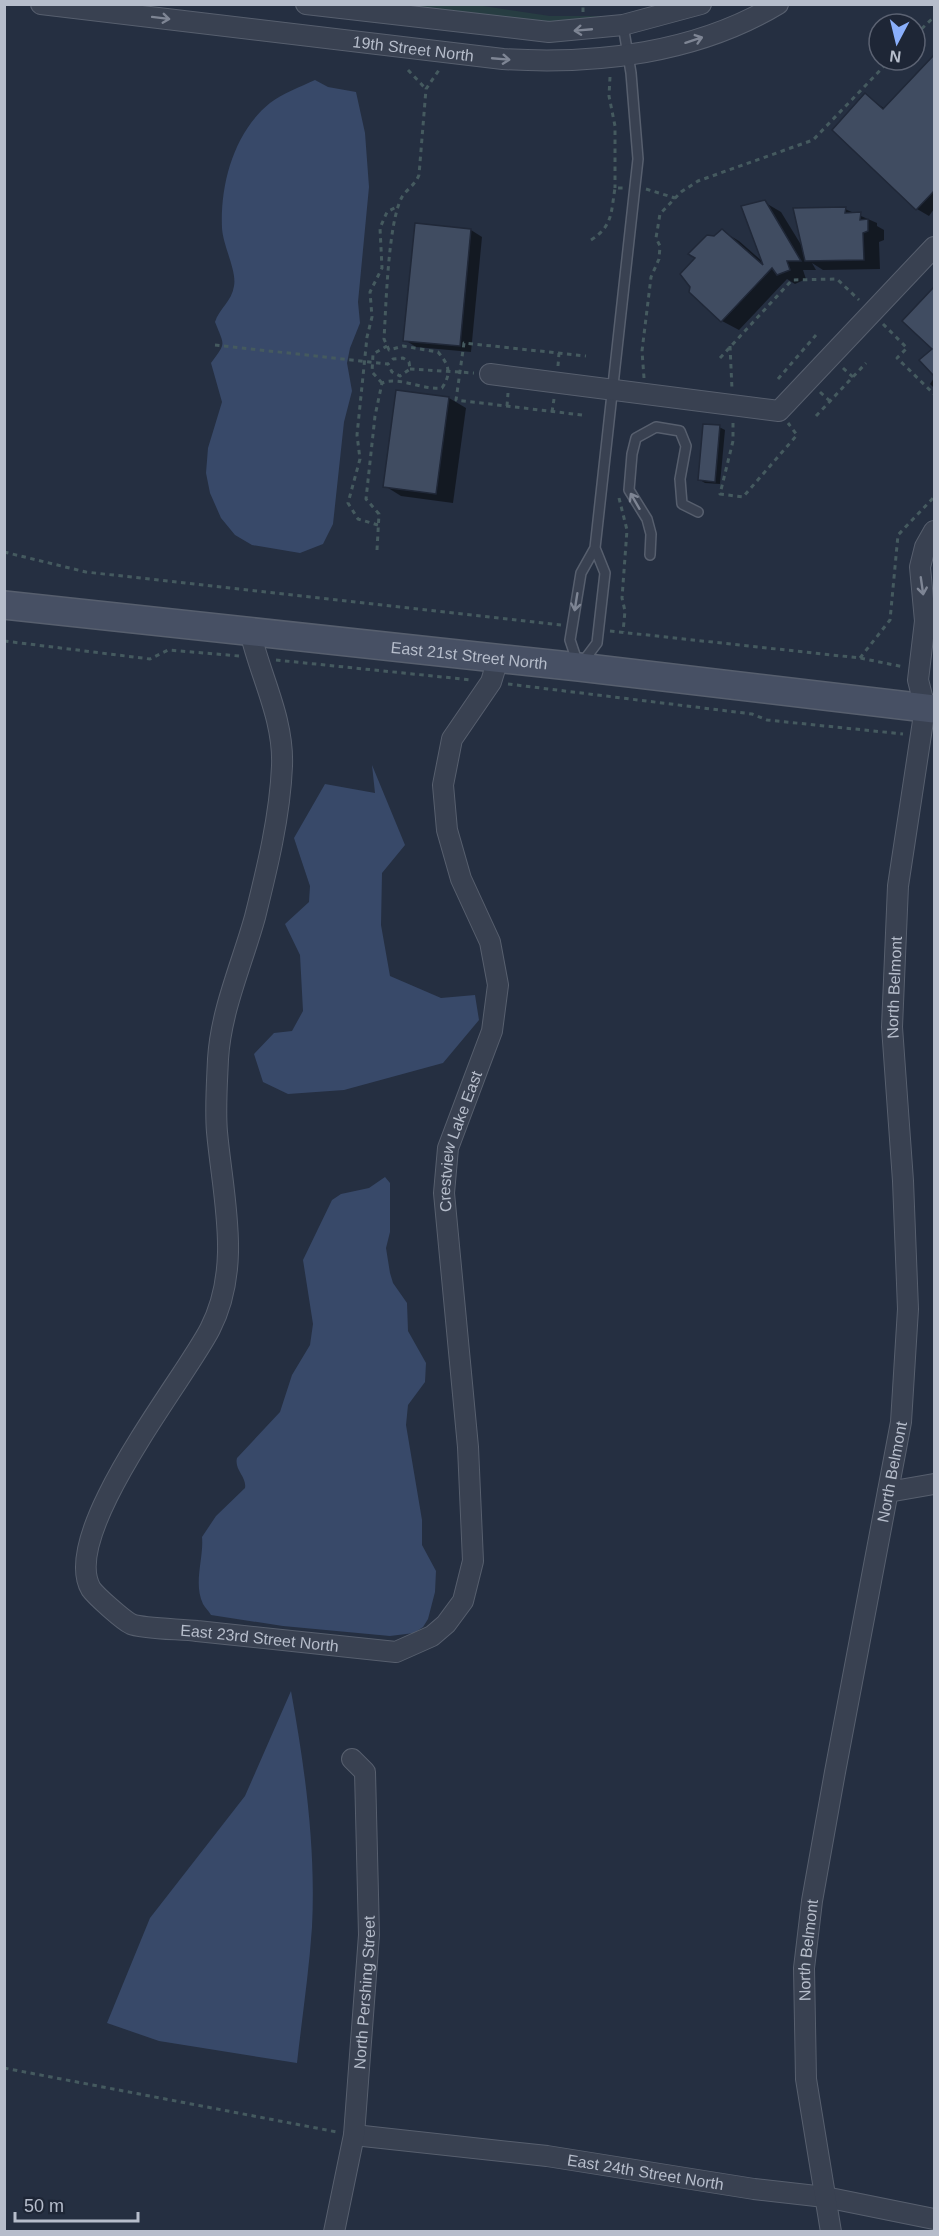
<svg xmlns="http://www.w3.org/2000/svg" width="939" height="2236" viewBox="0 0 939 2236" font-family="Helvetica,sans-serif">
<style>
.green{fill:#273d42}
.water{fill:#384969}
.shadow{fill:#0007}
.building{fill:#404c61;stroke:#202838;stroke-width:1.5}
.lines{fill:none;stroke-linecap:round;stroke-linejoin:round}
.lane-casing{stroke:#575f6e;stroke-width:12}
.street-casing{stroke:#575f6e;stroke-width:22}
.secondary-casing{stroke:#575f6e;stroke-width:30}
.path{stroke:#455a5f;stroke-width:3;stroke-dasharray:4.5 4.5;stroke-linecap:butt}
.lane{stroke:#394151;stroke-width:9}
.street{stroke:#394151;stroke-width:20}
.secondary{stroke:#475064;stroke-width:27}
.oneway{stroke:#7e8594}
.labels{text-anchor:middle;stroke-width:4.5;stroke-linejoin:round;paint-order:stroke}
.street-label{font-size:16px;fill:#b6bdcb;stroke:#1e2636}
</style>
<rect width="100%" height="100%" fill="#252f41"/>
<!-- green -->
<path class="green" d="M 389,4 L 483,6 L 550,16 L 603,16 C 560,35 439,11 389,4 Z"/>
<!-- water -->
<g class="water">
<path d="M 315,80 L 328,87 L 356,92 L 365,133 L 369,187 L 358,302 L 360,323 L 350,348 L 347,363 L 352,391 L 344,422 L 333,524 L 323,544 L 300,553 L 252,545 L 235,535 L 221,518 L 210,493 L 206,473 L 208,448 L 222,402 L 211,363 C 226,342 225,347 215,322 C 219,309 232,301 234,286 C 237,271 223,246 222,228 C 220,184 234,132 270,103 C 283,93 300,87 315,80 Z"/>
<polygon points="372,765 405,845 382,873 381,925 390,976 441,998 475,995 479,1020 443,1063 344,1090 288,1094 263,1082 254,1054 274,1033 292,1031 303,1011 300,955 285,924 309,902 310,886 294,838 325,784 375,793"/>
<path d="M 385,1177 L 390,1183 L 390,1232 L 386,1248 L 390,1273 L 393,1283 L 407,1303 L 408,1331 L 426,1363 L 425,1382 L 408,1405 L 406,1425 L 422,1520 L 422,1545 L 436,1571 L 435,1592 L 428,1619 L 423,1627 L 414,1633 L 390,1636 L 283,1626 L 211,1615 C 209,1611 205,1608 203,1604 C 193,1583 204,1558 202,1537 L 216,1516 L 245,1488 C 247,1477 234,1470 237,1458 L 280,1412 L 292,1375 L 310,1345 L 313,1324 L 303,1260 L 332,1200 L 341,1194 L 369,1188 Z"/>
<path d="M 291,1691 C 305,1769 316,1847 312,1927 C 309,1972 302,2018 297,2063 L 159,2041 L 107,2023 L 150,1918 L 245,1796 Z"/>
</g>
<!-- shadow -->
<g class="shadow">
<polygon points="934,57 934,209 929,216 917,209 834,129 865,95 885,109"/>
<polygon points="764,202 781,212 803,248 845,209 877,223 877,226 884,230 884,240 879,242 880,269 823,270 812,263 816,270 803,270 806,279 795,284 787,279 739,330 722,321 691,286 715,238 722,231 739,241 763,262"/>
<polygon points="471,230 482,237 471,352 416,347 405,340"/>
<polygon points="934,289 934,374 921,360 934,349 904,321"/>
<polygon points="934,378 934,388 930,384"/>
<polygon points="449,398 466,408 453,503 401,496 385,486"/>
<polygon points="719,427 725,430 720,484 705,483 700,480"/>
</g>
<!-- building -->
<g class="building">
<polygon points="934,55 934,191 916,210 832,130 865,93 883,109"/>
<polygon points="765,200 801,261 787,261 790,270 777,275 772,268 721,322 689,292 690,287 680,274 695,258 688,254 707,235 714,236 722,229 763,265 741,206"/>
<polygon points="846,207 845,213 861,212 860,220 868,219 868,231 863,233 864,260 805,261 793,208"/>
<polygon points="415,223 471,229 460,346 403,341"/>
<polygon points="934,287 934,376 919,360 932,349 902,321"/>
<polygon points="396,390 449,397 436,494 383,487"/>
<polygon points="703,424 720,425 715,482 698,480"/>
</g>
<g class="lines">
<!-- lane casing -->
<g class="lane-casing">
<g id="lane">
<polyline points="595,548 605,573 597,643 579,667 570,640 581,573 595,548 638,159 631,73 623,25"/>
<polyline points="650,555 651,534 647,519 629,490 632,454 636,438 656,427 680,431 686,446 680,479 682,504 698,512"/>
</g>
</g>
<!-- street casing -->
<g class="street-casing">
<g id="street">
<path id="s1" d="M 41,4 L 503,59 C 596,65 697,53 778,4"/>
<polyline points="306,4 549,32 623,25 701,4"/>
<polyline points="490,374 779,411 934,247"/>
<path id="s2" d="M 250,631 C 260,676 284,718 282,766 C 280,816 267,869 255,917 C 242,964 221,1010 218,1059 C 217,1083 215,1109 217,1132 C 223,1198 242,1267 210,1329 C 184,1380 59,1534 91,1589 C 96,1596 123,1620 131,1624 C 143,1629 182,1629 197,1631 C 264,1638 330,1645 396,1652 L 432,1636 L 446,1624 L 463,1601 L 473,1561 L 468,1447 L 444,1193 L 448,1148 L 492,1031 L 498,985 L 490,942 L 461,879 L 447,830 L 443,785 L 452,739 L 491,682 L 498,659"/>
<polyline points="888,1492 934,1484"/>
<path id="s3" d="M 354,2135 L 547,2156 L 754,2189 L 825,2197 L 934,2219"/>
<path id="s4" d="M 334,2232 L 354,2135 L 369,1935 L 365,1772 L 352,1759"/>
<path id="s5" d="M 831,2232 L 806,2079 L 804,1968 L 812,1901 L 835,1772 L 901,1422 L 908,1309 L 903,1181 L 892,1027 L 898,886 L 925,708 L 918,680 L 925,621 L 920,567 L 925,547 L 934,531"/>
</g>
</g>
<!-- secondary casing -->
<g class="secondary-casing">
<g id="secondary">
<path id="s6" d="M 4,605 L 579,667 L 934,709"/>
</g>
</g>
<!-- path -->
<g class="path">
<polyline points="583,12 583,4"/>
<polyline points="915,35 934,17"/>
<polyline points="408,70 425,88"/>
<polyline points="610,77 609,96 615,126 615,188"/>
<polyline points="646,189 675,198"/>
<path d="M 591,240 C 613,226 611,212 615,188 L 624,188"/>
<polyline points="883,324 907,348 897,358 934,394"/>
<polyline points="215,345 388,364 392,372 400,376 410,369 409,362 403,358 393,359 388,364"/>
<polyline points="730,346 732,389"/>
<polyline points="720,358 792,280 837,279 859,300"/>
<polyline points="558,366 559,353"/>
<polyline points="843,368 853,377"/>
<polyline points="410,369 474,373"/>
<polyline points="644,378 642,351 651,277 659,259 660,246 656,238 660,214 681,192 698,181 813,140 890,60"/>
<polyline points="778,379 816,335"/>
<polyline points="382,383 372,372 373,354 387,346"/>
<polyline points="820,392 830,401"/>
<polyline points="507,406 508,393"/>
<polyline points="552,412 554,399"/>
<polyline points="582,415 456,400 464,343 586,356"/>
<polyline points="816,416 866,363"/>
<polyline points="733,423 733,441 720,494 743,497 797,435 788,423"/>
<polyline points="619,498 627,530 622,598 625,611 623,632"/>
<polyline points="378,525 358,519 348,503 360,459 357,435 367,337 372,317 370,292 382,268 380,228 387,212 398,206"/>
<path d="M 377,550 L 379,514 L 366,499 L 375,416 L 382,383 C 399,376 421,390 442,388 C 452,373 449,365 438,352 L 403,346 L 389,350 L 384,339 C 386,307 388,222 402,197 C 407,189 415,185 419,175 L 426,89 L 439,70"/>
<polyline points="4,552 86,572 561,625"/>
<polyline points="610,631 860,658 904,667"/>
<polyline points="4,641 150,659 168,650 239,656"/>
<polyline points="860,658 890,620 898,535 934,497"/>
<polyline points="276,660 472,680"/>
<polyline points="508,684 752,714 767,720 903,734"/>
<polyline points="4,2068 337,2132"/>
</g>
<!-- lane -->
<use href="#lane" class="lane"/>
<!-- street -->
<use href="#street" class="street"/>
<!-- secondary -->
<use href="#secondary" class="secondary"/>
</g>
<!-- one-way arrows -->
<defs><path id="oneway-shaft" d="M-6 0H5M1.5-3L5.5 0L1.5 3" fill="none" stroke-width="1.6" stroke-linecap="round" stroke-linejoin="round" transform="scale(1.5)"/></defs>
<g class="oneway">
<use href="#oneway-shaft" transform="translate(161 18) rotate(7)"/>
<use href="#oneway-shaft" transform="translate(583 30) rotate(175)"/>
<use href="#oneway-shaft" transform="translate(694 40) rotate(-18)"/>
<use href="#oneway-shaft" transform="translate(501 59) rotate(5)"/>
<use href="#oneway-shaft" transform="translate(635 501) rotate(-120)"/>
<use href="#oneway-shaft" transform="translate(922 586) rotate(82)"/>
<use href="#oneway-shaft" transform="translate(576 602) rotate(99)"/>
</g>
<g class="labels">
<!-- street labels -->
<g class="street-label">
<text dy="6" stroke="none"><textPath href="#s1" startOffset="375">19th Street North</textPath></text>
<text dy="6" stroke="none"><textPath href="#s6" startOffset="468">East 21st Street North</textPath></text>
<text dy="6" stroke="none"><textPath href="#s5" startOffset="1256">North Belmont</textPath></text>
<text dy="6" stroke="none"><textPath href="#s2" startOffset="1878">Crestview Lake East</textPath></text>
<text dy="6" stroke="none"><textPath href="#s5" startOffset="770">North Belmont</textPath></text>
<text dy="6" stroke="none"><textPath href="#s2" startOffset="1190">East 23rd Street North</textPath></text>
<text dy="6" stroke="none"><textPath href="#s5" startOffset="284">North Belmont</textPath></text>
<text dy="6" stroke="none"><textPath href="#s4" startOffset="242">North Pershing Street</textPath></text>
<text dy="6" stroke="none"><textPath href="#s3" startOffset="294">East 24th Street North</textPath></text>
</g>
</g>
<!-- border -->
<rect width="939" height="2236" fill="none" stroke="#b6bdcb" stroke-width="12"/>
<!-- north arrow -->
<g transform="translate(897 42) rotate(187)"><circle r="28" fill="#1e2636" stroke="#5b6272" stroke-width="1.5"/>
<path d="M0-4.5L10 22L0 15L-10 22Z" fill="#8aaffb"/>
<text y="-9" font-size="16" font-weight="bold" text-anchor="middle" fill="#b6bdcb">N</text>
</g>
<!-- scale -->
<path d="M15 2212v9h123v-9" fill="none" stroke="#b6bdcb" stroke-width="3"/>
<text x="24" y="2212" font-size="18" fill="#b6bdcb" stroke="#1e2636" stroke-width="4.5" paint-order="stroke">50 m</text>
</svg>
